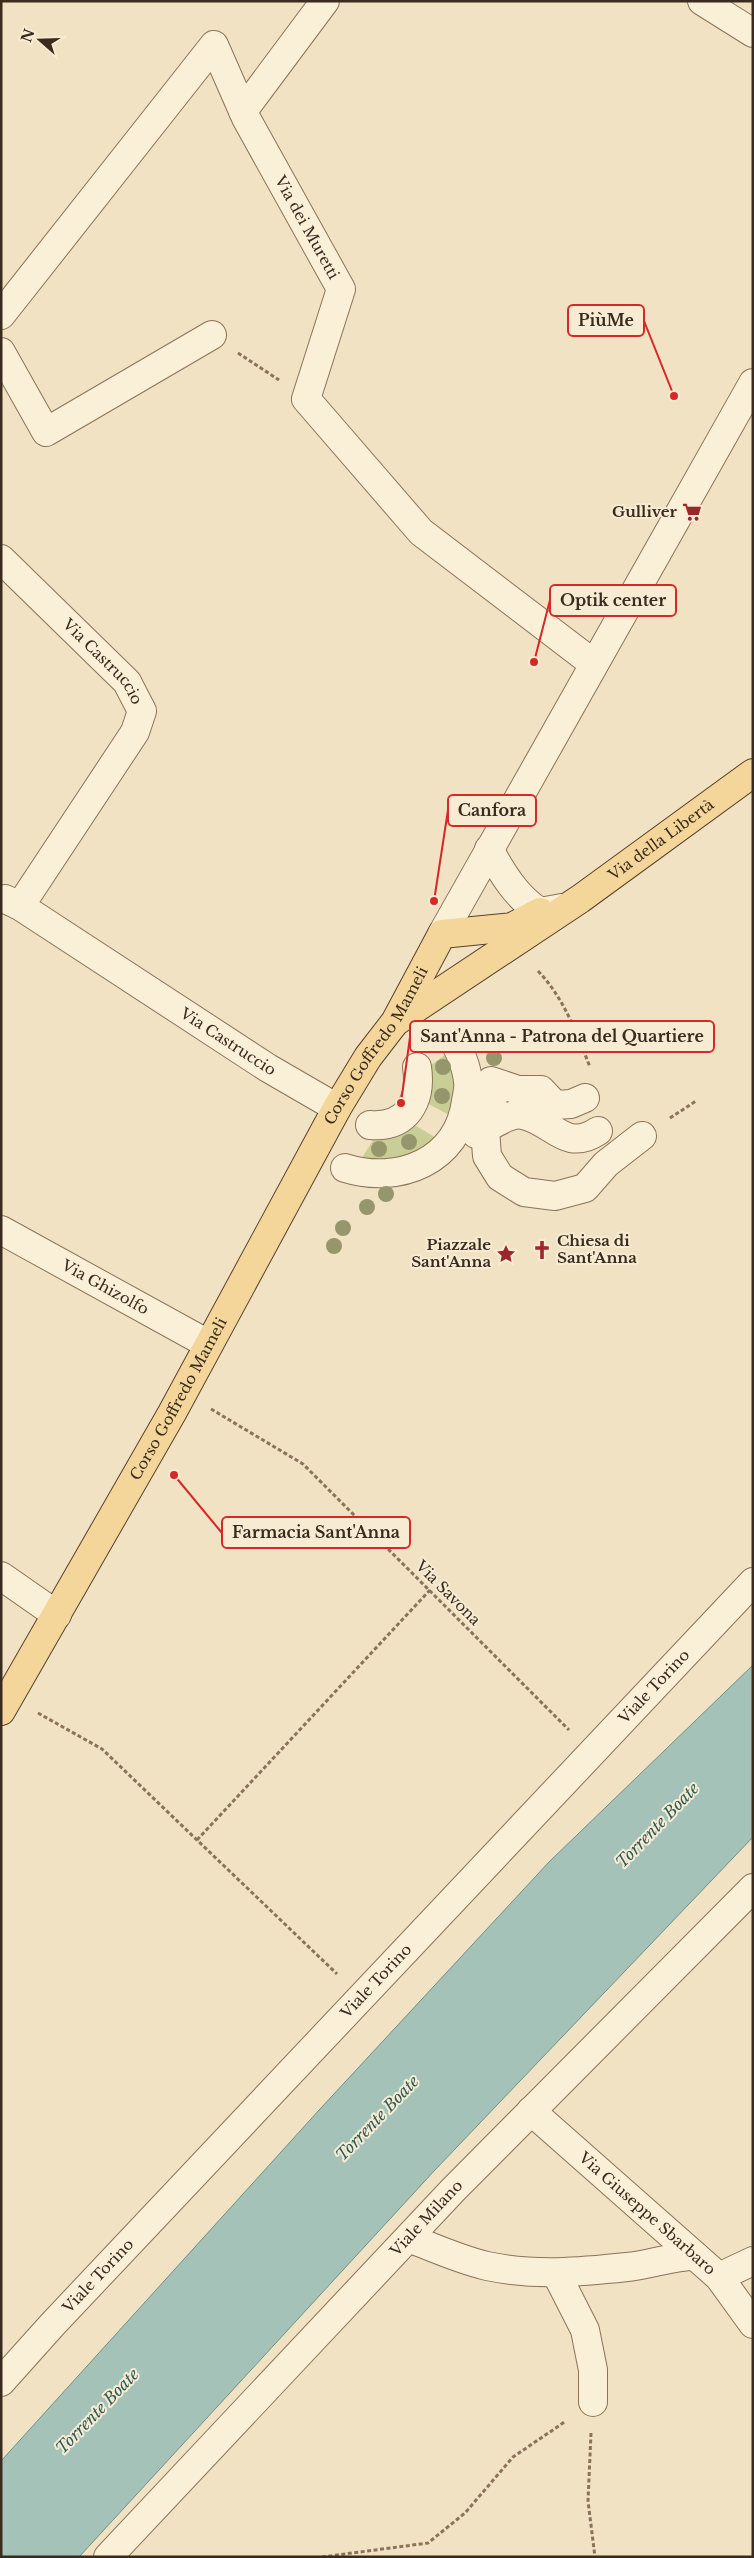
<svg xmlns="http://www.w3.org/2000/svg" width="754" height="2558" viewBox="0 0 754 2558" font-family="'Libre Baskerville',serif">
<style>
.green{fill:#c9ce96}
.water{fill:#a5c2b9;stroke:#6c9187}
.lines{fill:none;stroke-linecap:round;stroke-linejoin:round}
.minor-casing{stroke:#8b7359;stroke-width:30}
.major-casing{stroke:#58412d;stroke-width:30}
.path{stroke:#8b7359;stroke-width:3;stroke-dasharray:4 2.5;stroke-linecap:butt}
.minor{stroke:#faefd7;stroke-width:28}
.major{stroke:#f4d69a;stroke-width:28}
.tree{fill:#95966c}
.labels{text-anchor:middle;stroke-width:4;stroke-linejoin:round;paint-order:stroke}
.street-label{font-size:15px;fill:#3a2b1e;stroke:#f7ecd3}
.poi-label{font-size:15px;font-weight:bold;fill:#3a2b1e;stroke:#f7ecd3;text-anchor:end}
.water-label{font-size:16px;font-style:italic;fill:#2c5a56;stroke:#f7ecd3}
.leader{fill:none;stroke:#d62828;stroke-width:2}
.callout-dot{fill:#d62828;stroke:#f7ecd3;stroke-width:2}
.callout{fill:#f7ecd3;stroke:#d62828;stroke-width:2}
.callout-label{font-size:16px;text-anchor:middle;font-weight:bold;fill:#3a2b1e}
</style>
<rect width="100%" height="100%" fill="#f0e2c3"/>
<!-- green -->
<g class="green">
<polygon points="453,1049 458,1065 453,1117 423,1101 423,1071"/>
<polygon points="408,1121 438,1139 400,1161 360,1161 378,1132"/>
</g>
<!-- water -->
<polygon class="water" points="753,1665 753,1837 435,2170 79,2557 1,2557 1,2461 320,2109 549,1862"/>
<g class="lines">
<!-- minor casing -->
<g class="minor-casing">
<g id="minor">
<polyline points="702,1 753,33"/>
<polyline points="243,111 325,1"/>
<path id="s1" d="M 1,315 L 214,45 L 246,118 L 341,289 L 306,399 L 421,532 L 594,664"/>
<polyline points="1,352 46,432 212,335"/>
<path id="s2" d="M 1,559 L 127,682 L 142,711 L 135,732 L 20,906"/>
<path d="M 489,849 C 502,873 517,898 540,912 L 562,908"/>
<path id="s3" d="M 5,899 L 20,906 L 268,1068 L 337,1108"/>
<polyline points="442,934 753,383"/>
<polyline points="585,1098 571,1104 555,1105 541,1090 518,1090 491,1081 493,1099 485,1129 487,1156 500,1177 524,1192 555,1196 585,1188 606,1164 642,1136"/>
<path d="M 370,1125 C 407,1128 422,1101 417,1067"/>
<path d="M 476,1134 C 488,1128 509,1112 523,1115 C 553,1121 565,1153 598,1131"/>
<path d="M 345,1168 C 399,1185 458,1161 466,1101 C 467,1095 469,1088 468,1082 C 467,1066 460,1052 453,1039"/>
<path id="s4" d="M 1,1230 L 208,1344"/>
<polyline points="1,1576 57,1615"/>
<path id="s5" d="M 531,2111 L 719,2277 L 753,2324"/>
<path d="M 409,2238 C 434,2248 461,2260 487,2266 C 534,2276 580,2272 627,2267 C 650,2265 672,2256 695,2256"/>
<polyline points="556,2273 585,2330 593,2370 593,2402"/>
<polyline points="719,2277 753,2261"/>
<path id="s6" d="M 1,2382 L 52,2325 L 753,1582"/>
<path id="s7" d="M 108,2557 L 453,2190 L 753,1888"/>
</g>
</g>
<!-- major casing -->
<g class="major-casing">
<g id="major">
<path id="s8" d="M 398,1020 L 580,899 L 753,773"/>
<path id="s9" d="M 1,1711 L 172,1413 L 337,1108 L 368,1057 L 395,1022 L 442,934 L 512,927 L 540,912"/>
</g>
</g>
<!-- path -->
<g class="path">
<polyline points="238,353 279,380"/>
<path d="M 538,971 C 564,998 576,1032 590,1067"/>
<polyline points="670,1118 696,1101"/>
<polyline points="211,1409 303,1464 569,1730"/>
<polyline points="38,1713 102,1749 337,1974"/>
<polyline points="197,1840 430,1590"/>
<polyline points="591,2433 588,2501 595,2557"/>
<polyline points="322,2557 428,2543 465,2513 513,2457 566,2421"/>
</g>
<!-- minor -->
<use href="#minor" class="minor"/>
<!-- major -->
<use href="#major" class="major"/>
</g>
<!-- trees -->
<g class="tree">
<circle cx="494" cy="1058" r="8"/>
<circle cx="443" cy="1067" r="8"/>
<circle cx="442" cy="1096" r="8"/>
<circle cx="409" cy="1142" r="8"/>
<circle cx="379" cy="1149" r="8"/>
<circle cx="386" cy="1194" r="8"/>
<circle cx="367" cy="1207" r="8"/>
<circle cx="343" cy="1228" r="8"/>
<circle cx="334" cy="1246" r="8"/>
</g>
<!-- icons -->
<defs>
<g id="supermarket-bare" transform="scale(1.5)"><path d="M-6-5.5h2.5l.6 2H6L4.5 2H-2.5L-4.4-4H-6ZM-1.5 3.2a1.3 1.3 0 1 0 .1 0ZM3 3.2a1.3 1.3 0 1 0 .1 0Z" fill="#9c272a" stroke="#f7ecd3" stroke-width="2.5" paint-order="stroke"/></g>
<g id="church-bare" transform="scale(1.5)"><path d="M-1.2-6h2.4v3.5h3.3v2.4h-3.3V6h-2.4V-.1h-3.3v-2.4h3.3Z" fill="#9c272a" stroke="#f7ecd3" stroke-width="2.5" paint-order="stroke"/></g>
<g id="sight-bare" transform="scale(1.5)"><path d="M0-6L1.8-2.2L6-1.7L2.9 1.2L3.7 5.4L0 3.3L-3.7 5.4L-2.9 1.2L-6-1.7L-1.8-2.2Z" fill="#9c272a" stroke="#f7ecd3" stroke-width="2.5" paint-order="stroke"/></g>
</defs>
<g fill-rule="evenodd">
<use href="#supermarket-bare" x="692" y="512"/>
<use href="#church-bare" x="542" y="1250"/>
<use href="#sight-bare" x="506" y="1254"/>
</g>
<g class="labels">
<!-- street labels -->
<g class="street-label">
<text dy="5" stroke="none"><textPath href="#s1" startOffset="549">Via dei Muretti</textPath></text>
<text dy="5" stroke="none"><textPath href="#s2" startOffset="145">Via Castruccio</textPath></text>
<text dy="5" stroke="none"><textPath href="#s8" startOffset="319">Via della Libertà</textPath></text>
<text dy="5" stroke="none"><textPath href="#s3" startOffset="265">Via Castruccio</textPath></text>
<text dy="5" stroke="none"><textPath href="#s9" startOffset="764">Corso Goffredo Mameli</textPath></text>
<text dy="5" stroke="none"><textPath href="#s4" startOffset="119">Via Ghizolfo</textPath></text>
<text dy="5" stroke="none"><textPath href="#s9" startOffset="359">Corso Goffredo Mameli</textPath></text>
<text transform="translate(448 1593) rotate(45)" y="5">Via Savona</text>
<text dy="5" stroke="none"><textPath href="#s6" startOffset="954">Viale Torino</textPath></text>
<text dy="5" stroke="none"><textPath href="#s6" startOffset="549">Viale Torino</textPath></text>
<text dy="5" stroke="none"><textPath href="#s5" startOffset="155">Via Giuseppe Sbarbaro</textPath></text>
<text dy="5" stroke="none"><textPath href="#s7" startOffset="465">Viale Milano</textPath></text>
<text dy="5" stroke="none"><textPath href="#s6" startOffset="144">Viale Torino</textPath></text>
</g>
<!-- poi labels -->
<g class="poi-label">
<text x="677" y="517">Gulliver</text>
<text x="557" y="1246" text-anchor="start">Chiesa di<tspan x="557" dy="17">Sant'Anna</tspan></text>
<text x="491" y="1250">Piazzale<tspan x="491" dy="17">Sant'Anna</tspan></text>
</g>
<!-- water labels -->
<g class="water-label">
<text transform="translate(657 1825) rotate(-46)" y="6">Torrente Boate</text>
<text transform="translate(377 2118) rotate(-46)" y="6">Torrente Boate</text>
<text transform="translate(97 2411) rotate(-46)" y="6">Torrente Boate</text>
</g>
</g>
<!-- callouts -->
<path class="leader" d="M674 396L644 321M534 662L550 600M434 901L448 810M401 1103L410 1037M174 1475L222 1533"/>
<g class="callout-dot">
<circle cx="674" cy="396" r="5"/>
<circle cx="534" cy="662" r="5"/>
<circle cx="434" cy="901" r="5"/>
<circle cx="401" cy="1103" r="5"/>
<circle cx="174" cy="1475" r="5"/>
</g>
<g class="callout">
<rect x="568" y="305" width="76" height="31" rx="5"/>
<rect x="550" y="585" width="126" height="31" rx="5"/>
<rect x="448" y="795" width="88" height="31" rx="5"/>
<rect x="410" y="1021" width="304" height="31" rx="5"/>
<rect x="222" y="1517" width="188" height="31" rx="5"/>
</g>
<g class="callout-label">
<text x="606" y="326">PiùMe</text>
<text x="613" y="606">Optik center</text>
<text x="492" y="816">Canfora</text>
<text x="562" y="1042">Sant'Anna - Patrona del Quartiere</text>
<text x="316" y="1538">Farmacia Sant'Anna</text>
</g>
<!-- border -->
<rect width="754" height="2558" fill="none" stroke="#3a2b1e" stroke-width="5"/>
<!-- north arrow -->
<g transform="translate(40 40) rotate(290)" stroke="#f7ecd3" stroke-width="4" paint-order="stroke">
<path d="M0-4L9 19L0 12L-9 19Z" fill="#3a2b1e"/>
<text y="-8" font-size="14" font-weight="bold" text-anchor="middle" fill="#3a2b1e">N</text>
</g>
</svg>
